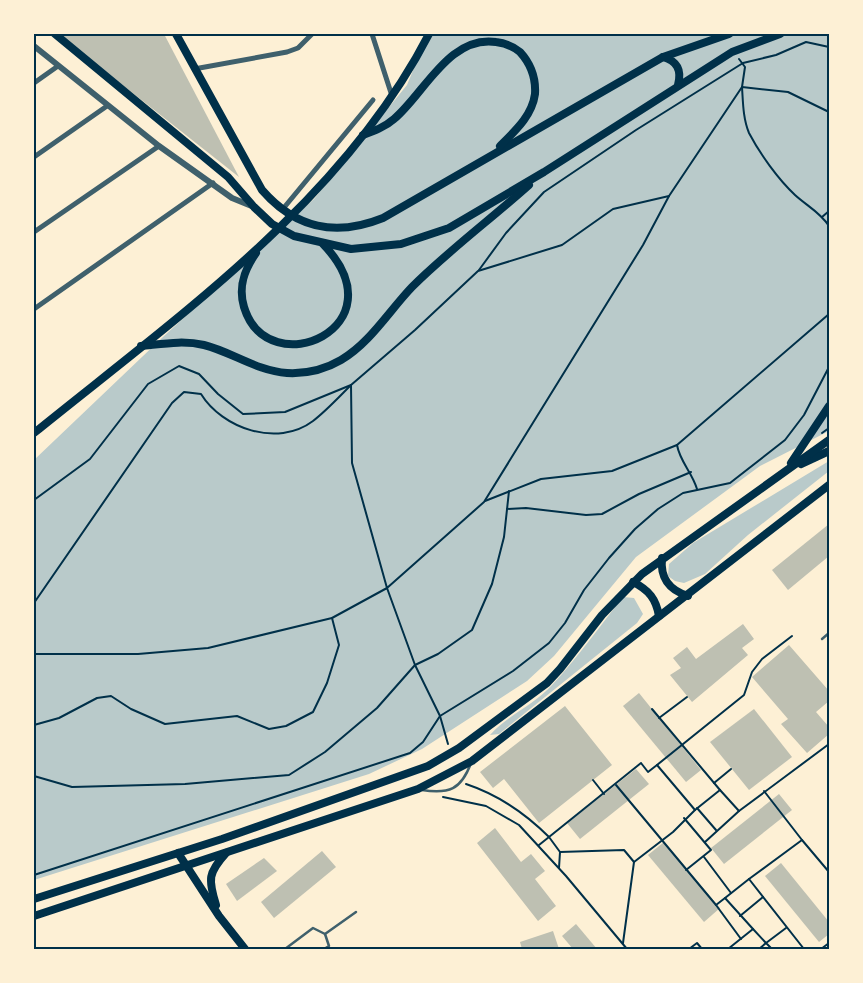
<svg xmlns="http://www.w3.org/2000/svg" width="863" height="983" viewBox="0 0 863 983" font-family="'Nunito Sans',sans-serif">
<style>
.green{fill:#b9caca}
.building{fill:#bec0b2}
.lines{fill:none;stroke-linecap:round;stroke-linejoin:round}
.path{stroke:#003049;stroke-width:2}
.service{stroke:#3f606c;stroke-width:2.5}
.minor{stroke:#3f606c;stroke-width:5}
.tertiary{stroke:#3f606c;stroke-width:6}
.secondary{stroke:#003049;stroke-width:8}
.neatline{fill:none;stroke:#003049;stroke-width:2}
</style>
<rect width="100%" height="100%" fill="#fdf0d5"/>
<!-- green -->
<g class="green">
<polygon points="428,34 829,34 829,431 760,466 636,557 554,656 527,681 422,749 369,774 34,880 34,460 164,336 314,199 407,85"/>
<polygon points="829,461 829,471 748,535 705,574 684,583 675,581 668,576 669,564 693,543"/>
<path d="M 623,597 L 634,598 L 643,614 L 637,623 L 499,734 L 490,735 C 509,714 533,706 553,684 C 578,657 600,626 623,597 Z"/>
</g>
<!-- building -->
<g class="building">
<polygon points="58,34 164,34 239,177"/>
<polygon points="829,524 829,556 788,590 772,570"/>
<polygon points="743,624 754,639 742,648 748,655 692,702 670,675 681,668 673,658 687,647 696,659"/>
<polygon points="789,645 829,691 829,701 816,712 829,727 829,734 807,753 781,724 788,719 752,677"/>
<polygon points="639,693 701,770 686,782 623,706"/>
<polygon points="565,706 612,765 539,823 504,779 493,788 480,772"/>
<polygon points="754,709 792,757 749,790 710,742"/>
<polygon points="636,769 649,784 580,839 567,823"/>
<polygon points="779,794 792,810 724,864 711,848"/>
<polygon points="495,828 521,862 531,854 545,871 535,879 556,906 538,921 477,843"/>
<polygon points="664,842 720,908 704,922 648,855"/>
<polygon points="322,851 336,867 274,918 261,902"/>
<polygon points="264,858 277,871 237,901 226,884"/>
<polygon points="781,863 829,922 829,934 819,942 765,876"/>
<polygon points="576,924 597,949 573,949 562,936"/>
<polygon points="553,931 559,949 522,949 520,942"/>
</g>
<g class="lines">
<!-- path -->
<g class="path">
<path d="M 829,112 L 788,92 L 742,87 C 743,102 743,119 749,133 C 760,154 778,179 795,195 C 807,206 820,212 829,226"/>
<polyline points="822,217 829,211"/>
<polyline points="479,270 506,233 544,192 636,130 743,63 776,55 806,42 829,47"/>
<polyline points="351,385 352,463 387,588 484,502 643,245 669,196 742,87 745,67 739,59"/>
<polyline points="822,433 829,428"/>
<path d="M 677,445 C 680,462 692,472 697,489"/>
<polyline points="34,500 90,459 148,384 179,366 199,374 218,394 243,414 285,412 351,385 415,330 478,271 562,245 613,209 669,196"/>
<polyline points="485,501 541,479 612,471 677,445 829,314"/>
<polyline points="507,509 526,508 586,515 602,514 639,494 691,472"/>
<path d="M 34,603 L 172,403 L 184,392 L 201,394 C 222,428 277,448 313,421 C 326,411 338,398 350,386"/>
<polyline points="34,654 138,654 208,648 332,618 387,588 415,665 440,716 448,744"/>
<polyline points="652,709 720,790"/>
<polyline points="659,718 687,697"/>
<polyline points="34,725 59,718 97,698 111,696 131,709 165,724 237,716 269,729 286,726 313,712 327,683 339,645 332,618"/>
<polyline points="657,765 744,695 752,672 762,659 792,636"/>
<polyline points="34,776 72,787 185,784 289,775 325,752 377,708 415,665 438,654 472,630 492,584 504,537 509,491"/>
<polyline points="593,780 604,794"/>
<polyline points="714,783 731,769"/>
<path d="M 466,784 C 499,795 525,813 549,837 L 539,845"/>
<polyline points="616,785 716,905 725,898 753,929 728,949"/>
<polyline points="764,791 802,840"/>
<polyline points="443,797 486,806 519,825 566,876 627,949"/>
<polyline points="697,808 716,830"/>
<polyline points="684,818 711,850 686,870"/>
<polyline points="705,842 739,811"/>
<polyline points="560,852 624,850 634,862"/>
<polyline points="704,857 731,893"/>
<polyline points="559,868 560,852 549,837 641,763 648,772 657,765 695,810 720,790 739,811 829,744"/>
<polyline points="34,875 410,753 423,742 440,716 513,671 549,643 565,623 584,590 609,558 635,529 658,509 683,493 730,483 785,440 804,415 829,367"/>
<polyline points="749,879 802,840 829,872"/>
<polyline points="725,898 749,879 804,949"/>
<polyline points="716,905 741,939"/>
<polyline points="740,916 763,897"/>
<polyline points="753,929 766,943 759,949"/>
<polyline points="623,943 634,862 673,832 695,810"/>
<polyline points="689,949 697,943 702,949"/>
<polyline points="772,949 766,943 786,928"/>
<polyline points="821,949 829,943"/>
</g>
<!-- service -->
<g class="service">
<polyline points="822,639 829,633"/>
<path d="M 422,790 C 449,794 461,790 471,763"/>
<polyline points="325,934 356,912"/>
<polyline points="285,949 313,928 325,934 329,946 324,949"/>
</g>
<!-- minor -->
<g class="minor">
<polyline points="372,34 392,96"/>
<polyline points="194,69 287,52 298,48 312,34"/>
<polyline points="34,83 58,66"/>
<polyline points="34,157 107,106"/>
<polyline points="282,210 373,100"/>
<polyline points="34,232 159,146"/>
<polyline points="34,309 213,183"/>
</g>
<!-- tertiary -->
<polyline class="tertiary" points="34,46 159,146 232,198 254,207"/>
<!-- secondary -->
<g class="secondary">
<polyline points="55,34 228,177 254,207 272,224 294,236 351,249 401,244 449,228 544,172 732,52 780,34"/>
<path d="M 176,34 L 262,190 C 296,229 336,237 383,218 L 663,57 L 729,34"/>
<path d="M 663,57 C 677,61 682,70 678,85"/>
<path d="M 363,135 C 374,131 385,127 394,119 C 424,94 449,35 496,42 C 504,43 513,46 520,52 C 530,63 536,78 535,94 C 532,116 515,131 500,146"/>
<path d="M 256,253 C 244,270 238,287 244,307 C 268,386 403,327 323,244"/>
<path d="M 141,346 C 162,344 183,340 204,345 C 232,352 257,371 287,373 C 306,374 324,370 341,360 C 370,343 389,311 412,287 C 448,251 491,219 529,185"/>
<path d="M 34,433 C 177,317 343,201 429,34"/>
<polyline points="791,463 829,406"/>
<polyline points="801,464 829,451"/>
<path d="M 662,558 C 660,578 669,590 688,596"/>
<path d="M 633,582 C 649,590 656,599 659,616"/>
<polyline points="178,853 219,916 245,949"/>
<polyline points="34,899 222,839 428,766 459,748 547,683 560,669 602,615 642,574 829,440"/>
<path d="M 216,905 C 208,879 208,873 226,853"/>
<polyline points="34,916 418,789 472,761 829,485"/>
</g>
</g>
<!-- border -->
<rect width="863" height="983" fill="none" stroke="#fdf0d5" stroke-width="70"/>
<rect x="35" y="35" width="793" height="913" class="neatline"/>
</svg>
